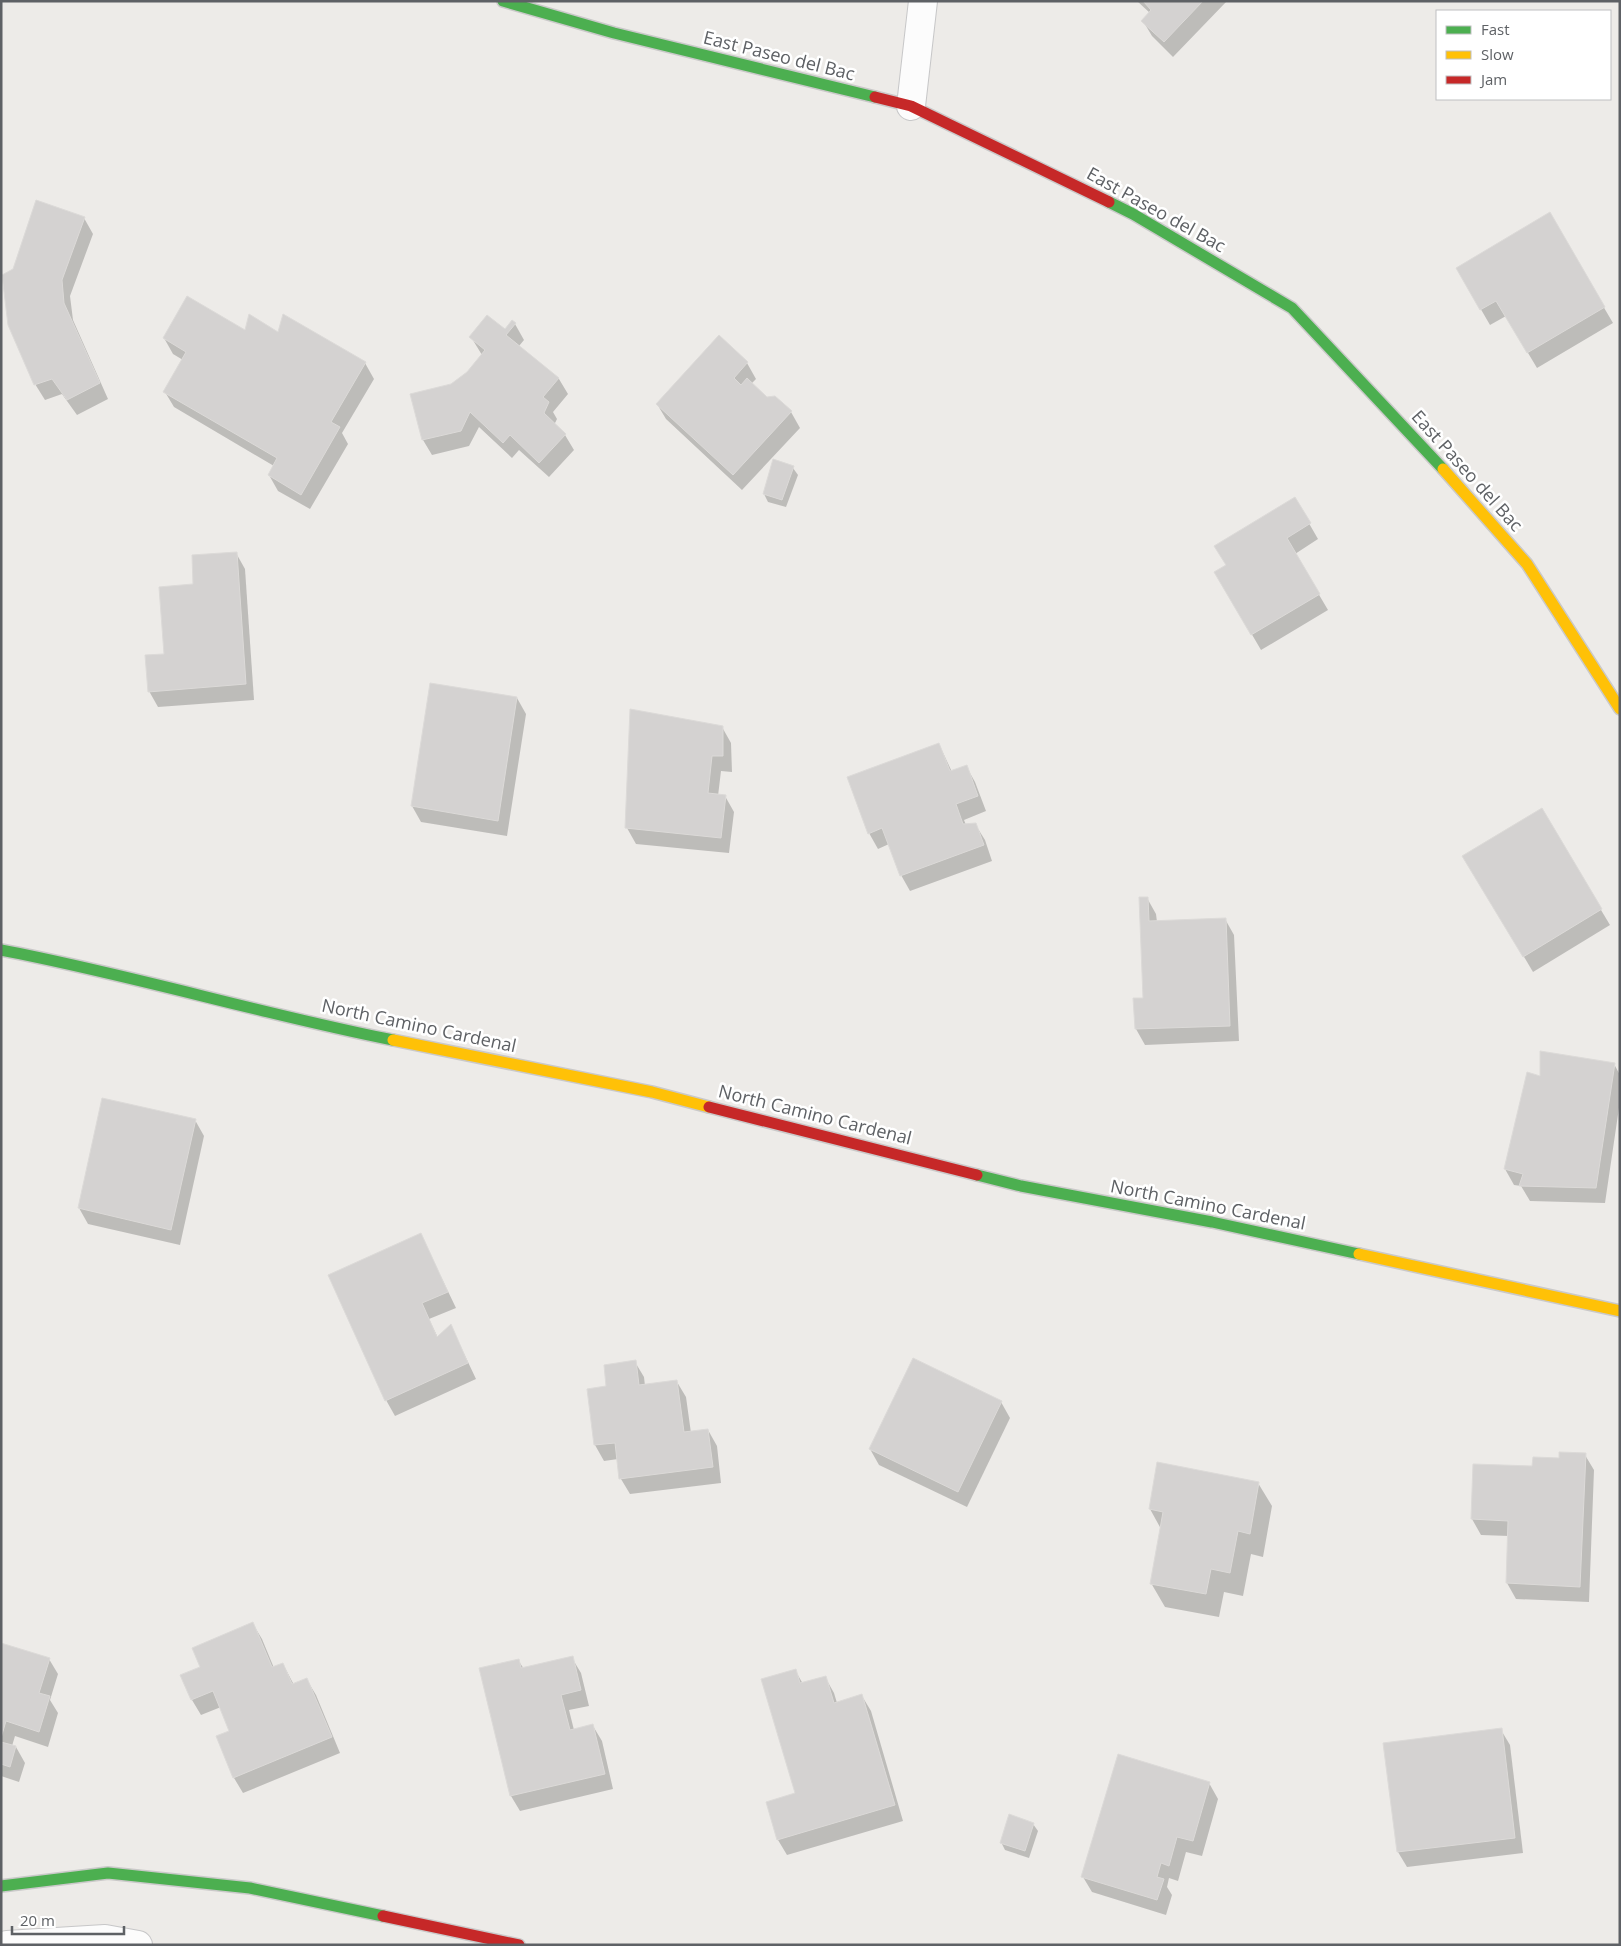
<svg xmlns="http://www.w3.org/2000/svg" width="1621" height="1946" viewBox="0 0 1621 1946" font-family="'Open Sans',sans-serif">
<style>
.shadow{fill:#0003}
.building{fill:#d4d2d1;stroke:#dcdad8}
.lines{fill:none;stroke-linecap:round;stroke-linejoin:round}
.street-casing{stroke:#c7c7c8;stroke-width:30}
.fast-casing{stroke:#cac9c9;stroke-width:14}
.slow-casing{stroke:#cac9c9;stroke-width:14}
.jam-casing{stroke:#cac9c9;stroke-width:14}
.street{stroke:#fcfcfc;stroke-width:28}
.fast{stroke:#4caf50;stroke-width:11}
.slow{stroke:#ffc107;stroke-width:11}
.jam{stroke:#c62828;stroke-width:11}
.labels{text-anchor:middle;stroke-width:5;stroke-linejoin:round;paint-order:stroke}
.street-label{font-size:18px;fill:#5e6165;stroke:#fff}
</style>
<rect width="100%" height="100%" fill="#edebe8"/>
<!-- shadow -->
<g class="shadow">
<polygon points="1137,1 1227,1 1173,57 1152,36 1143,21 1150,13"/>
<polygon points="1549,214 1613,323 1537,368 1506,316 1490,325 1457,268"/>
<polygon points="84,218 93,234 70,296 73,320 108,399 77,415 62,394 45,400 35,384 14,270"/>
<polygon points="515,324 524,340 519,346 559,379 568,394 553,412 557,419 554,425 565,435 574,450 549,477 519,450 512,458 479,427 469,446 432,455 423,440 452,385 468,373 482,355 471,337 505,331"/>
<polygon points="246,332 279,334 365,363 374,379 342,433 348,444 310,509 278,491 269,475 274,466 174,407 165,392 183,360 173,354 164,338"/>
<polygon points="719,336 747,363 756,379 751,384 766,398 791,412 800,428 742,490 666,419 657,404"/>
<polygon points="793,468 798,475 786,507 768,502 764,494"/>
<polygon points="1295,499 1318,539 1295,554 1328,610 1261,650 1216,573 1227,566"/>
<polygon points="236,553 245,569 254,700 158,707 149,691 195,585"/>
<polygon points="517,698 526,714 507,836 421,822 412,806"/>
<polygon points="722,727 731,743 732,772 721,771 718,796 725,796 734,812 729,853 636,844 627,828"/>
<polygon points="939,744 952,772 966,766 975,782 986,811 964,820 966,825 975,824 985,840 992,861 910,891 901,875 889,844 878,849 869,833"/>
<polygon points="1541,810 1610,925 1533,972 1464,856"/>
<polygon points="1147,898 1156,914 1157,922 1225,919 1234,935 1239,1041 1145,1045 1136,1029 1135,1000 1145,999"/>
<polygon points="1614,1064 1620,1075 1620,1101 1605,1203 1530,1201 1521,1186 1514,1185 1505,1169 1541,1078"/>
<polygon points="195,1120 204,1136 180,1245 88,1224 79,1208"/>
<polygon points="421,1235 456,1308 429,1319 438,1338 451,1326 476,1379 395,1416 386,1400"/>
<polygon points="635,1362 644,1377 645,1386 677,1382 686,1397 691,1433 708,1430 717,1446 721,1483 630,1494 621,1479 618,1459 604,1461 595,1445 588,1390 608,1388"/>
<polygon points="1001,1402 1010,1418 967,1507 879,1465 870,1449"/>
<polygon points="1585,1455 1594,1470 1589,1602 1516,1599 1507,1583 1509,1536 1481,1535 1472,1519 1533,1468"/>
<polygon points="1258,1483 1272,1506 1263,1557 1251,1554 1243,1596 1224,1592 1219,1617 1165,1607 1151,1583 1161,1529 1150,1509"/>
<polygon points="253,1624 262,1639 274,1668 283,1664 294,1685 307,1680 316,1695 340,1753 243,1793 234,1778 217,1737 231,1731 221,1707 201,1715 192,1700 182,1676 201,1668"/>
<polygon points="1,1645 49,1659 58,1674 50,1700 58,1713 48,1747 15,1736 12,1746 16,1747 25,1763 19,1782 1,1776"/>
<polygon points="572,1658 581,1673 589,1706 569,1710 574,1730 593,1726 602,1741 613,1789 520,1811 511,1796 480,1669 518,1660 524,1669"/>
<polygon points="795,1670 803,1684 825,1677 834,1693 837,1703 862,1696 871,1711 903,1821 787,1855 778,1840 797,1794"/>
<polygon points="1501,1730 1510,1745 1523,1853 1407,1867 1398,1852"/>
<polygon points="1209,1783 1218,1799 1202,1856 1186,1852 1178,1881 1169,1878 1167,1887 1172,1895 1166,1915 1092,1892 1083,1877"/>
<polygon points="1033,1824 1038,1831 1029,1858 1005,1850 1001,1842"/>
</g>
<!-- building -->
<g class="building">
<polygon points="1143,1 1203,1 1164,42 1141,21 1151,10"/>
<polygon points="36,200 85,217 62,280 64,303 100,383 67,400 52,379 34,385 8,325 2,275 13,269"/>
<polygon points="1550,212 1605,307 1527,353 1496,301 1480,310 1456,268"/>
<polygon points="187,296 245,330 249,314 278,332 283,314 366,362 331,422 340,427 301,495 268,475 277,458 163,392 186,352 163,338"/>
<polygon points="487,315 505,329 512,320 516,323 506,335 559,378 543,397 549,402 544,413 566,434 539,463 510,435 503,443 470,412 461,431 422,440 410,394 451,384 467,372 485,350 469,337"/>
<polygon points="719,335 748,362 734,378 741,385 747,378 767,397 775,396 792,411 733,475 656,404"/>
<polygon points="773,459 794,466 782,500 763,494"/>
<polygon points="1295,497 1311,523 1287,538 1320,594 1251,635 1214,572 1226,565 1214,546"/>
<polygon points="237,552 246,684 148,692 145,655 164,654 159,587 193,584 192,555"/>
<polygon points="430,683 517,697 498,821 411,806"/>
<polygon points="630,709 723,726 723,756 712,756 708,793 726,795 721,838 625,828"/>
<polygon points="939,743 950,771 967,765 978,796 956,804 963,824 976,823 984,845 900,876 882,828 868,834 847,777"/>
<polygon points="1542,808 1602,909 1523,957 1462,856"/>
<polygon points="1139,897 1148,897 1149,921 1226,918 1230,1026 1135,1029 1133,998 1143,998"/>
<polygon points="1540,1051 1615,1063 1596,1188 1519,1186 1523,1174 1504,1169 1527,1072 1540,1076"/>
<polygon points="102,1098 196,1119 171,1230 78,1208"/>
<polygon points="421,1233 448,1292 422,1303 437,1337 451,1324 468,1363 385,1401 328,1275"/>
<polygon points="913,1358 1002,1401 958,1492 869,1449"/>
<polygon points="636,1360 639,1385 677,1380 684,1432 708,1429 713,1467 619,1479 615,1443 594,1445 587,1389 606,1386 604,1365"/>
<polygon points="1559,1452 1586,1453 1580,1587 1506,1583 1508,1521 1471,1519 1473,1464 1532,1466 1533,1457 1559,1458"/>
<polygon points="1157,1462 1259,1482 1250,1534 1238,1531 1230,1573 1211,1569 1206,1594 1150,1584 1163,1512 1149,1509"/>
<polygon points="253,1622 272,1667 283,1663 292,1684 307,1678 332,1737 233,1778 216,1736 229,1731 213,1691 191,1700 180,1675 200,1667 192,1648"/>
<polygon points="1,1643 50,1658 39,1693 50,1696 39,1732 6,1721 1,1738"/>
<polygon points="573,1656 581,1690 561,1695 570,1730 593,1724 605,1774 510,1796 479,1668 519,1659 521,1668"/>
<polygon points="796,1669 800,1683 826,1676 834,1703 862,1694 895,1805 777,1840 766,1802 795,1793 761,1679"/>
<polygon points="1502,1728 1515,1838 1397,1852 1383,1743"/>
<polygon points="1,1742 16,1746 10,1767 1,1764"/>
<polygon points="1118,1754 1210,1782 1193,1841 1177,1837 1169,1866 1161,1863 1157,1877 1164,1879 1157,1900 1081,1877"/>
<polygon points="1009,1814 1034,1823 1025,1851 1000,1843"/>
</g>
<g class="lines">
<!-- street casing -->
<g class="street-casing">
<g id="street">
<polyline points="911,106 923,1"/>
<polyline points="7,1945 105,1939 138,1945"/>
</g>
</g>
<!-- fast casing -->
<g class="fast-casing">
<g id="fast">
<polyline points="503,1 614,33 875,97"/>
<polyline points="1109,202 1133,214 1292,308 1443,469"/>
<path d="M 1,950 C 133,975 261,1014 393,1040"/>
<polyline points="977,1175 1021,1186 1212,1222 1359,1254"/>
<polyline points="1,1886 108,1873 250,1888 383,1916"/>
</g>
</g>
<!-- slow casing -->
<g class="slow-casing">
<g id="slow">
<polyline points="1443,469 1527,564 1620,709"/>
<polyline points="393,1040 652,1092 709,1107"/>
<polyline points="1359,1254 1620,1311"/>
</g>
</g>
<!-- jam casing -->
<g class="jam-casing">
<g id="jam">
<polyline points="875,97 911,106 1109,202"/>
<polyline points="709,1107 977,1175"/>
<polyline points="383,1916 519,1945"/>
</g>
</g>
<!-- street -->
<use href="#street" class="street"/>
<!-- fast -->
<use href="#fast" class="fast"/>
<!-- slow -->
<use href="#slow" class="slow"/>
<!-- jam -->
<use href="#jam" class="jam"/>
</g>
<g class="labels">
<!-- street labels -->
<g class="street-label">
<text transform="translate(779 56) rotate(14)" y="6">East Paseo del Bac</text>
<text transform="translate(1156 210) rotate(29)" y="6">East Paseo del Bac</text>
<text transform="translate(1467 471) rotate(48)" y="6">East Paseo del Bac</text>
<text transform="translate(419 1026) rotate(12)" y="6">North Camino Cardenal</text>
<text transform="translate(815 1115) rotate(14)" y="6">North Camino Cardenal</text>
<text transform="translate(1208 1205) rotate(11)" y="6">North Camino Cardenal</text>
</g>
</g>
<!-- border -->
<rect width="1621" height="1946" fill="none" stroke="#5e6165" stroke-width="5"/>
<!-- legend -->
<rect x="1436" y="10" width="175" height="90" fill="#ffffff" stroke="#bfc0c1"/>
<rect x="1446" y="26" width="25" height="8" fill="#4caf50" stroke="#bfc0c1"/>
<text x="1481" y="35" font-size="15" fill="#5e6165">Fast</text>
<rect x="1446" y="51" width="25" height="8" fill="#ffc107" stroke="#bfc0c1"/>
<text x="1481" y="60" font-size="15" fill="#5e6165">Slow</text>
<rect x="1446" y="76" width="25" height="8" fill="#c62828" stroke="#bfc0c1"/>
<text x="1481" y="85" font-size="15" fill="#5e6165">Jam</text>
<!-- scale -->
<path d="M12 1926v8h112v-8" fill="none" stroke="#5e6165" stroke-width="2.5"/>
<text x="20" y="1926" font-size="15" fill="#5e6165" stroke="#ffffff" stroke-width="4" paint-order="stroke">20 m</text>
</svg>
